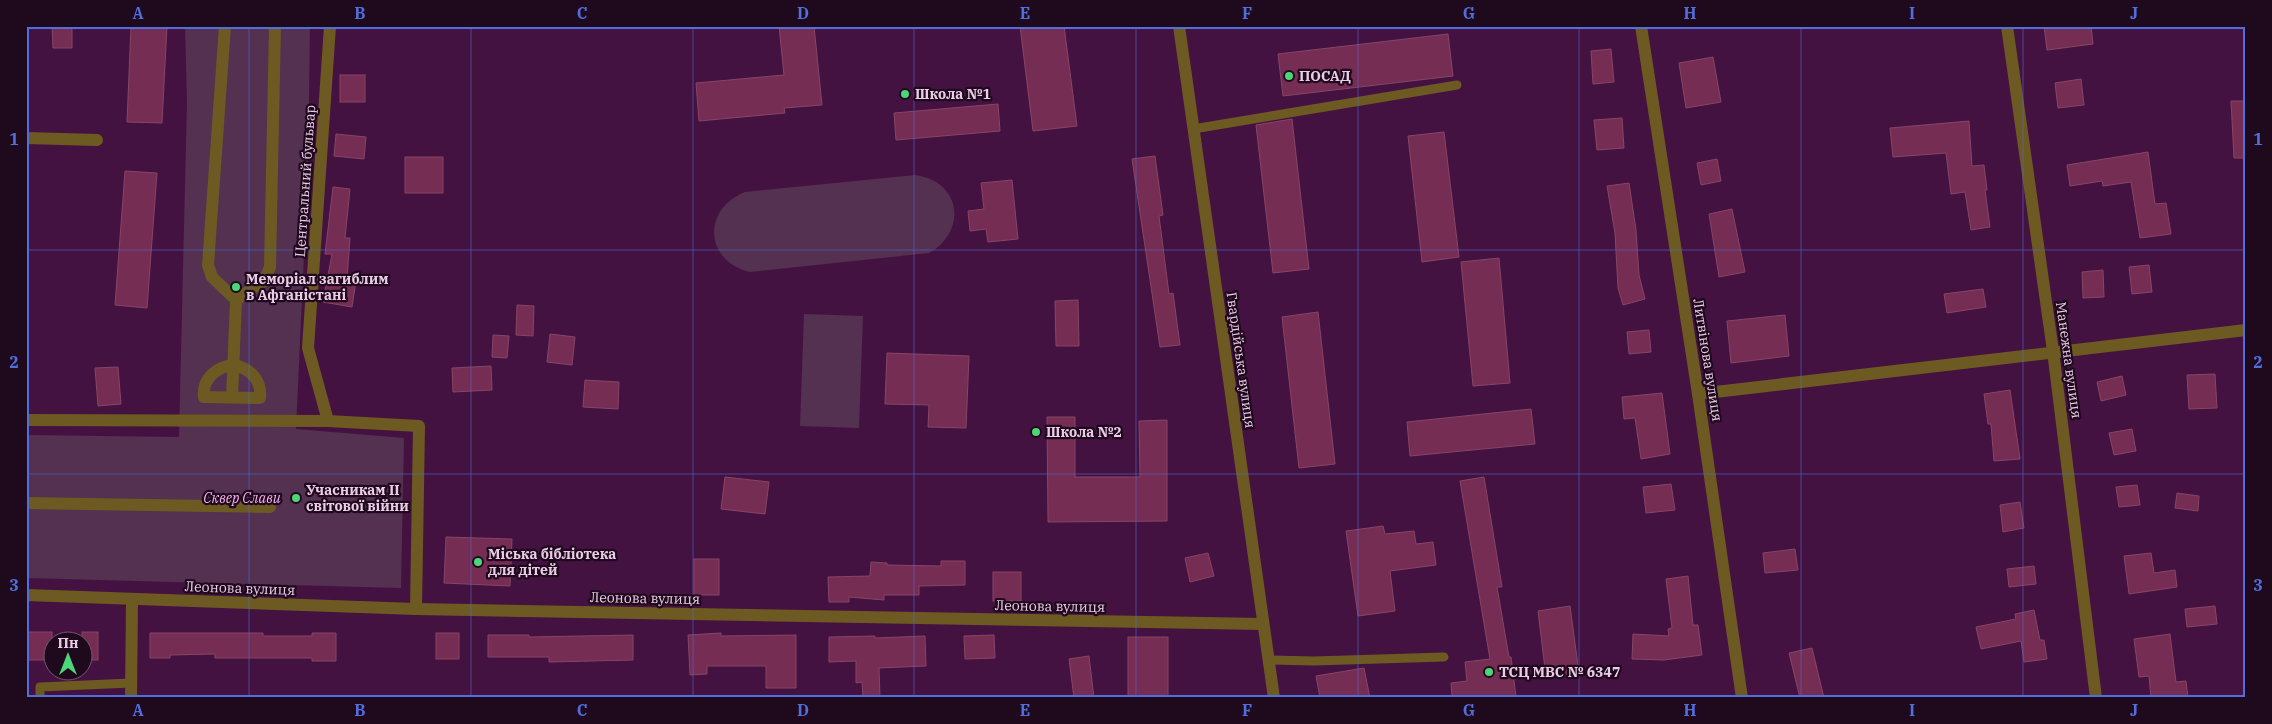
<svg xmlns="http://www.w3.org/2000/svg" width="2272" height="724" viewBox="0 0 2272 724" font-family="'IBM Plex Serif',serif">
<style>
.green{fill:#543051}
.building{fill:#762d53;stroke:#874566}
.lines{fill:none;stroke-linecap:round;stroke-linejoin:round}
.service{stroke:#6c5a22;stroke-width:9}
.pedestrian{stroke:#6c5a22;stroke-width:12}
.minor{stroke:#6c5a22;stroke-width:12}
.tertiary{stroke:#6c5a22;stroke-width:12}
.grid{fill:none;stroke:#506edc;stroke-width:1;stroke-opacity:0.55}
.poi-dot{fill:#4bd677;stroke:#1f091d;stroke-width:2}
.labels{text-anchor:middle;stroke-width:4.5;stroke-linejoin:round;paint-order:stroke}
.poi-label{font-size:14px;font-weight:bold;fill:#ebcce7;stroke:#1f091d;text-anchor:start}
.street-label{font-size:14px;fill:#ebcce7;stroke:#1f091d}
.park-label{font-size:14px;font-style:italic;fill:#f7b1ef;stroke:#1f091d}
.neatline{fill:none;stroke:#506edc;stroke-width:2}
.grid-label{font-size:16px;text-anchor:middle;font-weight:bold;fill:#506edc}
</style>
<rect width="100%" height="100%" fill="#441241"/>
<!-- green -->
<g class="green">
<polygon points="185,26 310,26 308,168 296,429 404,438 401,588 26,578 26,435 179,437 187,102"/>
<path d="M 915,175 C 961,181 968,231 929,253 L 750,272 C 704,261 702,209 745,192 Z"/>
<polygon points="804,314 863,316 859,428 800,426"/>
</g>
<!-- building -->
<g class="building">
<polygon points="52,26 72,26 72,48 53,48"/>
<polygon points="131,26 167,26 162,123 127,122"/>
<polygon points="779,26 814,26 822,105 784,108 785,113 699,121 696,83 784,75"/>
<polygon points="1020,26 1064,26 1077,126 1033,131"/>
<polygon points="2044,26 2091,26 2093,44 2047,50"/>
<polygon points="1448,34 1453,76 1283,96 1278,54"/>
<polygon points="1611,49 1614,82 1593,84 1591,51"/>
<polygon points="1713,57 1721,102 1686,108 1679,63"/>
<rect x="340" y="75" width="25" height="27"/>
<polygon points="2081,79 2084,105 2058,108 2055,83"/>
<polygon points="2231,101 2246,101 2246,158 2234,158"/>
<polygon points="998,104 1000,131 896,140 894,113"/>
<polygon points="1622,118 1624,148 1597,150 1594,120"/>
<polygon points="1292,119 1309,269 1273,273 1256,125"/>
<polygon points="1969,121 1972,166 1984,165 1987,190 1985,190 1990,227 1971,230 1965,192 1951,194 1946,153 1893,157 1890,128"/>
<polygon points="1444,132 1459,257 1422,262 1408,136"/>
<polygon points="336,134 366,137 364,159 334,156"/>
<polygon points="2148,152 2155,204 2166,203 2171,234 2140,238 2131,182 2103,186 2102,181 2070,186 2067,165"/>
<polygon points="1155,156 1163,215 1159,216 1169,294 1173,293 1180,345 1160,347 1132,159"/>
<rect x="405" y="157" width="38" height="36"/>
<polygon points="1717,159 1721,181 1701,185 1697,163"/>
<polygon points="125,171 157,173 147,308 115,305"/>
<polygon points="1012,180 1018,239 988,242 986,229 970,231 968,211 984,209 981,183"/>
<polygon points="1629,183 1636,230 1639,275 1645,299 1623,305 1618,288 1615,233 1607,186"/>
<polygon points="333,187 350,189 345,238 350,238 347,279 356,281 352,307 323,302 332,254 325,254"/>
<polygon points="1732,209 1745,272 1719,277 1709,214"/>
<polygon points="1499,258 1510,383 1473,386 1461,262"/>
<polygon points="2149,265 2152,292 2132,294 2129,267"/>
<polygon points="2103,270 2104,297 2083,298 2082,272"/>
<polygon points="1983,289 1986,307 1947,313 1944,294"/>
<polygon points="1078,300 1079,346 1056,346 1055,301"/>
<polygon points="517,305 534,306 533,336 516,335"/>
<polygon points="1318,312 1335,464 1299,468 1282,317"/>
<polygon points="1785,315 1789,356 1731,363 1727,321"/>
<polygon points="1649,330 1651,352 1629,354 1627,332"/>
<polygon points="550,334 575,337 572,365 547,362"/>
<polygon points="493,335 509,336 507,358 492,357"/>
<polygon points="887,353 969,356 966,428 928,427 929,405 885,404"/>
<polygon points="491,366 492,390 453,392 452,368"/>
<polygon points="118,367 121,404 98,406 95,368"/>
<polygon points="2215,374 2217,408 2189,409 2187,375"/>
<polygon points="2122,376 2126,395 2101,401 2097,382"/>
<polygon points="585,380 619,382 618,409 583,407"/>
<polygon points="2010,390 2020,459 1994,461 1991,424 1988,424 1984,394"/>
<polygon points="1662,393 1670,454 1641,459 1635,418 1624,419 1622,397"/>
<polygon points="1531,409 1535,444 1410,456 1407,422"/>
<polygon points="1047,417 1075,417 1075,477 1140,477 1139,421 1167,420 1167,521 1048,522"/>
<polygon points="2132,429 2136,451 2114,455 2109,433"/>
<polygon points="725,477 769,482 765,514 721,509"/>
<polygon points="1484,477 1502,587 1497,587 1509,657 1511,657 1516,697 1452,698 1451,683 1467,681 1465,662 1490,659 1460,481"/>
<polygon points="1671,484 1675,510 1646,513 1643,487"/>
<polygon points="2137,485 2140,505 2119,507 2116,487"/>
<polygon points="2177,493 2199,496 2198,511 2175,508"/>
<polygon points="2020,502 2024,528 2003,532 2000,505"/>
<polygon points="1383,526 1385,534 1414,531 1416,544 1433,542 1436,565 1390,571 1395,611 1358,616 1346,531"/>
<polygon points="446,537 512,539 510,586 444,583"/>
<polygon points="1795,549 1798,570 1765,573 1763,553"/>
<polygon points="1208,553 1214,576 1190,582 1185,558"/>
<polygon points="2151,553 2154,573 2175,570 2177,587 2129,594 2124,556"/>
<rect x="694" y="559" width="25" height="36"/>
<polygon points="941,561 965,561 965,585 919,586 919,595 884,595 884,600 849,597 849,602 829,602 828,577 870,576 871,562 887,563 887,565 941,566"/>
<polygon points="2034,566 2036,584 2009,587 2007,569"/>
<rect x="993" y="572" width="28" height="29"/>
<polygon points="1688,576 1693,625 1698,625 1702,655 1664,660 1632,659 1633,634 1669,636 1668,629 1672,628 1666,579"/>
<polygon points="1570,606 1579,673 1546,677 1538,611"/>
<polygon points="2215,606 2217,624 2187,627 2185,609"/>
<polygon points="2034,610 2040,640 2044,640 2047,659 2024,662 2021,641 1981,649 1976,627 2016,619 2015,614"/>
<rect x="26" y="632" width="26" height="28"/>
<rect x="82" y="632" width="16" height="28"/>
<polygon points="150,633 263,633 263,636 312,636 312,633 336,633 336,661 312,661 312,658 215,658 215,654 170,655 170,658 150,658"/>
<rect x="436" y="633" width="23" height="26"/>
<polygon points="721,633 721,636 796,635 796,688 766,688 766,666 707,666 707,674 690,675 688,635"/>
<polygon points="2170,634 2176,682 2186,681 2188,698 2151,698 2149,676 2139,677 2134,639"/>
<polygon points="488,635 529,635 529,637 633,635 633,660 549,662 549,657 488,657"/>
<polygon points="994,635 995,658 965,659 964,636"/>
<polygon points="875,636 875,638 925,636 926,666 879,668 880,698 863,698 862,682 856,683 856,661 829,662 829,637"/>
<rect x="1128" y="637" width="40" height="61"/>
<polygon points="1812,648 1824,698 1800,698 1789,653"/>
<polygon points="1089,656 1094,698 1074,698 1069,659"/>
<polygon points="1364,668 1370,698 1320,698 1316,676"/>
</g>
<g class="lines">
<!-- service -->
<g class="service">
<polyline points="1193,129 1457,85"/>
<polyline points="1268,660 1314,661 1444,657"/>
<polyline points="40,698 40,687 131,683"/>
</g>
<!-- pedestrian -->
<g class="pedestrian">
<polyline points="225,26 208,265 212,277 236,300 232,397"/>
<polyline points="236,300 265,280 270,267 275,26"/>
<path d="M 233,365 C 250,368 262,380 260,398 L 204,397 C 202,379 216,367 233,365 Z"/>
<polyline points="26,503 270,507"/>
</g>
<!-- minor -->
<g class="minor">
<polyline points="330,26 308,348 328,421 419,426 416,609"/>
<polyline points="1641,26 1698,394 1742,698"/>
<polyline points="2007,26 2053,351 2096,698"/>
<polyline points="26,138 97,140"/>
<polyline points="1698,394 2246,330"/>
<polyline points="26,420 328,421"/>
<polyline points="26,595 416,609 1263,624"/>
<polyline points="131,698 132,599"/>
</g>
<!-- tertiary -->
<polyline class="tertiary" points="1179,26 1274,698"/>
</g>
<!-- grid -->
<path class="grid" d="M 249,26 L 249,698M 471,26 L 471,698M 693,26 L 693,698M 914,26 L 914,698M 1136,26 L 1136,698M 1358,26 L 1358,698M 1579,26 L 1579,698M 1801,26 L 1801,698M 2023,26 L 2023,698M 26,250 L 2246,250M 26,474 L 2246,474"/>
<!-- markers -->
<g class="poi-dot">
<circle cx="1289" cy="76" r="5"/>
<circle cx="905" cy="94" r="5"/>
<circle cx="236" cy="287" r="5"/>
<circle cx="1036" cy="432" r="5"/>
<circle cx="296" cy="498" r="5"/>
<circle cx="478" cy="562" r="5"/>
<circle cx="1489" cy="672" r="5"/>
</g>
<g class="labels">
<!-- poi labels -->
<g class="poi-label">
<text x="1299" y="81">ПОСАД</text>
<text x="915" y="99">Школа №1</text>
<text x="246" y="284">Меморіал загиблим<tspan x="246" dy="16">в Афганістані</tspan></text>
<text x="1046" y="437">Школа №2</text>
<text x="306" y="495">Учасникам II<tspan x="306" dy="16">світової війни</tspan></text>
<text x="488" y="559">Міська бібліотека<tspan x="488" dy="16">для дітей</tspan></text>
<text x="1499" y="677">ТСЦ МВС № 6347</text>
</g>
<!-- street labels -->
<g class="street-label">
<text transform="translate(305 181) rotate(-86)" y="5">Центральний бульвар</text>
<text transform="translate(1241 360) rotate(82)" y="5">Гвардійська вулиця</text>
<text transform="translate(1708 360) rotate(81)" y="5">Литвінова вулиця</text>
<text transform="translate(2069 360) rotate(82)" y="5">Манежна вулиця</text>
<text transform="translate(240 588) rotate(2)" y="5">Леонова вулиця</text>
<text transform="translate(645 598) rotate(1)" y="5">Леонова вулиця</text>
<text transform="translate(1050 606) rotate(1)" y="5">Леонова вулиця</text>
</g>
<!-- park labels -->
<g class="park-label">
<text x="242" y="503">Сквер Слави</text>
</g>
</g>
<!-- border -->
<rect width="2272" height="724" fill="none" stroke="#1f091d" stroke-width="55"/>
<!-- north arrow -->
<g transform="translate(68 656)"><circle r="24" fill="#1f091d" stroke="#71576e"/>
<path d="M0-4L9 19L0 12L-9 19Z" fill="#4bd677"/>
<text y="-8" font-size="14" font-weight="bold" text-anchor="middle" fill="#ebcce7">Пн</text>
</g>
<rect x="28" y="28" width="2216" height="668" class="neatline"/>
<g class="grid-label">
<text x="138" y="19">A</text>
<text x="360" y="19">B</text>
<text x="582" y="19">C</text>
<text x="803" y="19">D</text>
<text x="1025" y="19">E</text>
<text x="1247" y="19">F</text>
<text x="1469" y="19">G</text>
<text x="1690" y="19">H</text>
<text x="1912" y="19">I</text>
<text x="2134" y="19">J</text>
<text x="14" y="145">1</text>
<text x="2258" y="145">1</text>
<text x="14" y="368">2</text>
<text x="2258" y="368">2</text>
<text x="14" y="591">3</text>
<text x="2258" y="591">3</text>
<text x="138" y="716">A</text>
<text x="360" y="716">B</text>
<text x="582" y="716">C</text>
<text x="803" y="716">D</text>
<text x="1025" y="716">E</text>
<text x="1247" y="716">F</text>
<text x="1469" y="716">G</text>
<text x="1690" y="716">H</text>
<text x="1912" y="716">I</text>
<text x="2134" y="716">J</text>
</g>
</svg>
